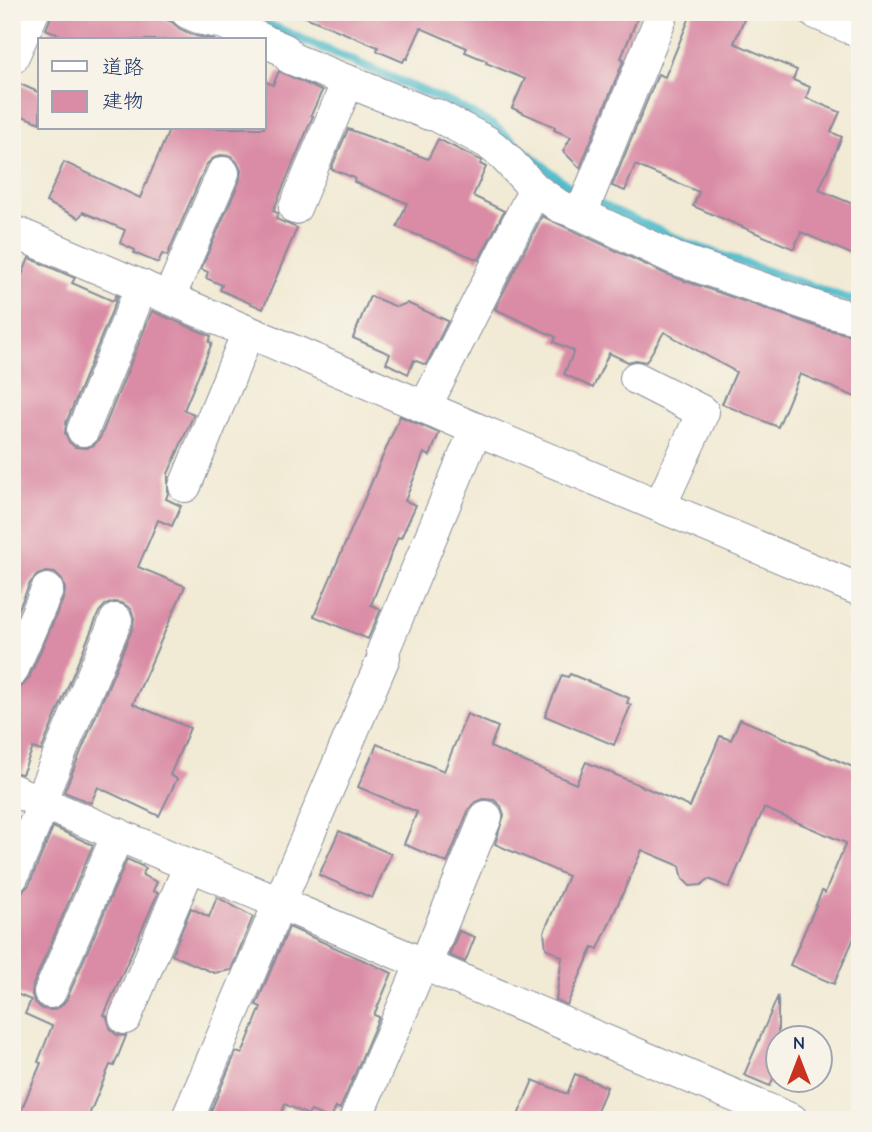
<svg xmlns="http://www.w3.org/2000/svg" width="872" height="1132" viewBox="0 0 872 1132" font-family="'Comic Neue','Klee One',sans-serif">
<style>
.lines{fill:none;stroke-linecap:round;stroke-linejoin:round}
.stream{stroke:#50bccc;stroke-width:9}
.building{fill:#da8ba5}
.minor-casing{stroke:#868c99;stroke-width:34}
.minor{stroke:#fff;stroke-width:32}
</style>
<rect width="100%" height="100%" fill="#f7f3e8"/>
<filter id="ink" filterUnits="userSpaceOnUse"><feTurbulence type="fractalNoise" baseFrequency=".0143" numOctaves="2"/><feDisplacementMap in="SourceGraphic" scale="14" xChannelSelector="R" yChannelSelector="G"/><feConvolveMatrix kernelMatrix="1 2 1 2 8 2 1 2 1" color-interpolation-filters="sRGB"/></filter>
<filter id="wash" filterUnits="userSpaceOnUse"><feTurbulence type="fractalNoise" baseFrequency=".00686" numOctaves="4" result="noise"/><feDisplacementMap in="SourceGraphic" scale="28" xChannelSelector="R" yChannelSelector="G"/><feGaussianBlur stdDeviation="1.57" result="paint"/><feColorMatrix in="noise" values="0 0 0 0 0 0 0 0 0 0 0 0 0 0 0 0 0 1.4 0 .05"/><feComposite in="paint" operator="in"/></filter>
<g filter="url(#wash)">
<rect width="100%" height="100%" fill="#f1ead4"/>
<g class="lines">
<!-- stream -->
<polyline class="stream" points="262,22 457,106 495,127 565,184 608,208 688,244 859,303"/>
</g>
<g id="blocks">
<!-- building -->
<g class="building">
<polygon points="53,12 148,12 172,22 180,29 196,36 215,40 71,40 46,29"/>
<polygon points="640,12 621,58 624,59 580,168 563,151 571,137 554,130 555,127 512,108 525,79 486,63 487,61 465,52 467,48 421,28 407,59 405,58 403,62 377,51 378,47 296,13"/>
<polygon points="692,12 747,12 734,43 797,70 793,80 810,87 806,98 840,112 831,132 842,137 819,190 860,207 860,258 801,232 794,249 740,226 693,206 699,192 635,165 625,191 612,186 658,74 665,77"/>
<polygon points="279,71 322,91 311,115 313,116 273,211 278,213 276,219 297,228 263,309 220,290 222,285 206,278 208,272 201,269 240,180 241,170 237,162 231,156 220,155 212,159 206,165 167,256 162,254 158,263 134,253 135,250 120,243 125,230 83,212 79,218 46,202 64,162 140,198 170,128 264,128 264,81 273,85"/>
<polygon points="20,84 40,93 40,123 12,112 12,103"/>
<polygon points="348,129 428,159 438,139 482,161 480,164 486,167 473,196 504,211 479,260 397,227 407,203 354,182 355,178 331,169"/>
<polygon points="542,216 668,275 821,328 860,337 860,399 800,374 778,427 722,404 736,372 664,332 646,362 636,360 628,362 609,353 593,388 564,374 574,351 554,342 556,337 495,309"/>
<polygon points="29,258 75,278 72,283 113,301 116,295 118,296 66,423 65,433 69,442 75,447 86,448 94,445 100,438 152,311 211,336 209,342 212,343 184,410 194,414 168,474 168,493 166,499 181,506 172,526 158,520 138,567 185,586 133,704 190,728 170,775 177,779 159,816 98,787 91,803 64,792 133,627 134,618 131,609 122,603 114,602 105,605 99,612 41,751 33,748 22,774 12,772 12,689 22,686 29,678 64,597 65,589 62,580 55,573 46,572 37,575 30,583 12,624 12,277 20,280"/>
<polygon points="370,296 397,307 407,303 448,321 426,365 414,360 408,374 386,363 390,354 353,338"/>
<polygon points="400,416 439,433 430,456 424,453 405,501 416,505 401,538 398,537 371,605 381,609 368,639 314,616"/>
<polygon points="570,674 629,698 627,703 631,705 614,745 545,716 562,675 568,677"/>
<polygon points="467,714 498,727 490,747 576,784 586,762 690,807 720,736 731,740 740,719 860,770 860,924 834,984 790,965 822,891 825,893 846,843 764,808 729,888 709,879 701,885 690,886 683,879 680,866 642,850 598,949 593,947 567,1005 556,1000 562,957 546,948 544,932 568,876 495,844 504,815 501,806 494,800 483,799 475,802 469,809 447,863 404,844 417,812 358,787 377,744 444,771"/>
<polygon points="53,827 93,845 33,985 32,995 35,1002 42,1009 53,1010 61,1006 67,999 127,859 146,868 142,875 157,882 153,891 158,893 104,1015 107,1017 111,1030 117,1035 126,1036 114,1066 110,1065 87,1120 17,1120 41,1063 38,1062 52,1026 25,1014 31,1000 12,992 12,895 22,892 29,885"/>
<polygon points="339,831 391,854 372,898 319,875"/>
<polygon points="217,897 253,917 231,970 214,973 172,955 191,908 209,917"/>
<polygon points="289,927 392,973 374,1015 379,1017 340,1109 336,1107 331,1119 311,1111 308,1115 285,1104 279,1120 226,1120 210,1113 236,1052 242,1054 261,1007 256,1005"/>
<polygon points="459,931 475,937 465,962 449,955"/>
<polygon points="778,996 778,1067 770,1086 744,1075"/>
<polygon points="575,1074 607,1087 593,1120 516,1120 533,1080 567,1094"/>
</g>
</g>
</g>
<g filter="url(#ink)">
<use href="#blocks" fill-opacity="0" stroke="#868c99" stroke-width="2"/>
<g class="lines">
<!-- minor casing -->
<g class="minor-casing">
<g id="minor">
<polyline points="187,12 203,19 224,23 263,40"/>
<polyline points="814,12 860,32"/>
<polyline points="264,41 285,50 290,58 429,114 436,115 487,142 502,154 535,189 559,206 581,214 674,258 827,311 860,319"/>
<polyline points="12,58 33,12"/>
<polyline points="295,208 348,81"/>
<polyline points="581,214 663,12"/>
<polyline points="12,231 476,429 860,590"/>
<polyline points="169,298 223,173"/>
<polyline points="636,378 703,412 660,506"/>
<polyline points="425,407 535,189"/>
<polyline points="83,430 142,286"/>
<polyline points="185,486 248,332"/>
<polyline points="12,671 47,590"/>
<polyline points="12,790 792,1120"/>
<polyline points="40,801 116,620"/>
<polyline points="12,877 44,803"/>
<polyline points="425,965 486,817"/>
<polyline points="50,992 118,834"/>
<polyline points="125,1018 190,865"/>
<polyline points="187,1120 384,657 383,651 476,429"/>
<polyline points="355,1120 422,963"/>
</g>
</g>
<!-- minor -->
<use href="#minor" class="minor"/>
</g>
</g>
<!-- margin -->
<rect width="872" height="1132" fill="none" stroke="#f7f3e8" stroke-width="42"/>
<!-- legend -->
<rect x="38" y="38" width="228" height="91" fill="#f7f3e8" stroke="#9fa5b1" stroke-width="2"/>
<rect x="52" y="61" width="35" height="10" fill="#ffffff" stroke="#9fa5b1" stroke-width="2"/>
<text x="102" y="74" font-size="21" fill="#1b2f5e">道路</text>
<rect x="52" y="91" width="35" height="21" fill="#da8ba5" stroke="#9fa5b1" stroke-width="2"/>
<text x="102" y="108" font-size="21" fill="#1b2f5e">建物</text>
<!-- north arrow -->
<g transform="translate(799 1059)"><circle r="33" fill="#f7f3e8" stroke="#9fa5b1" stroke-width="2"/>
<path d="M0-5L12 26L0 18L-12 26Z" fill="#c8321e"/>
<text y="-10" font-size="19" font-weight="bold" text-anchor="middle" fill="#1b2f5e">N</text>
</g>
</svg>
